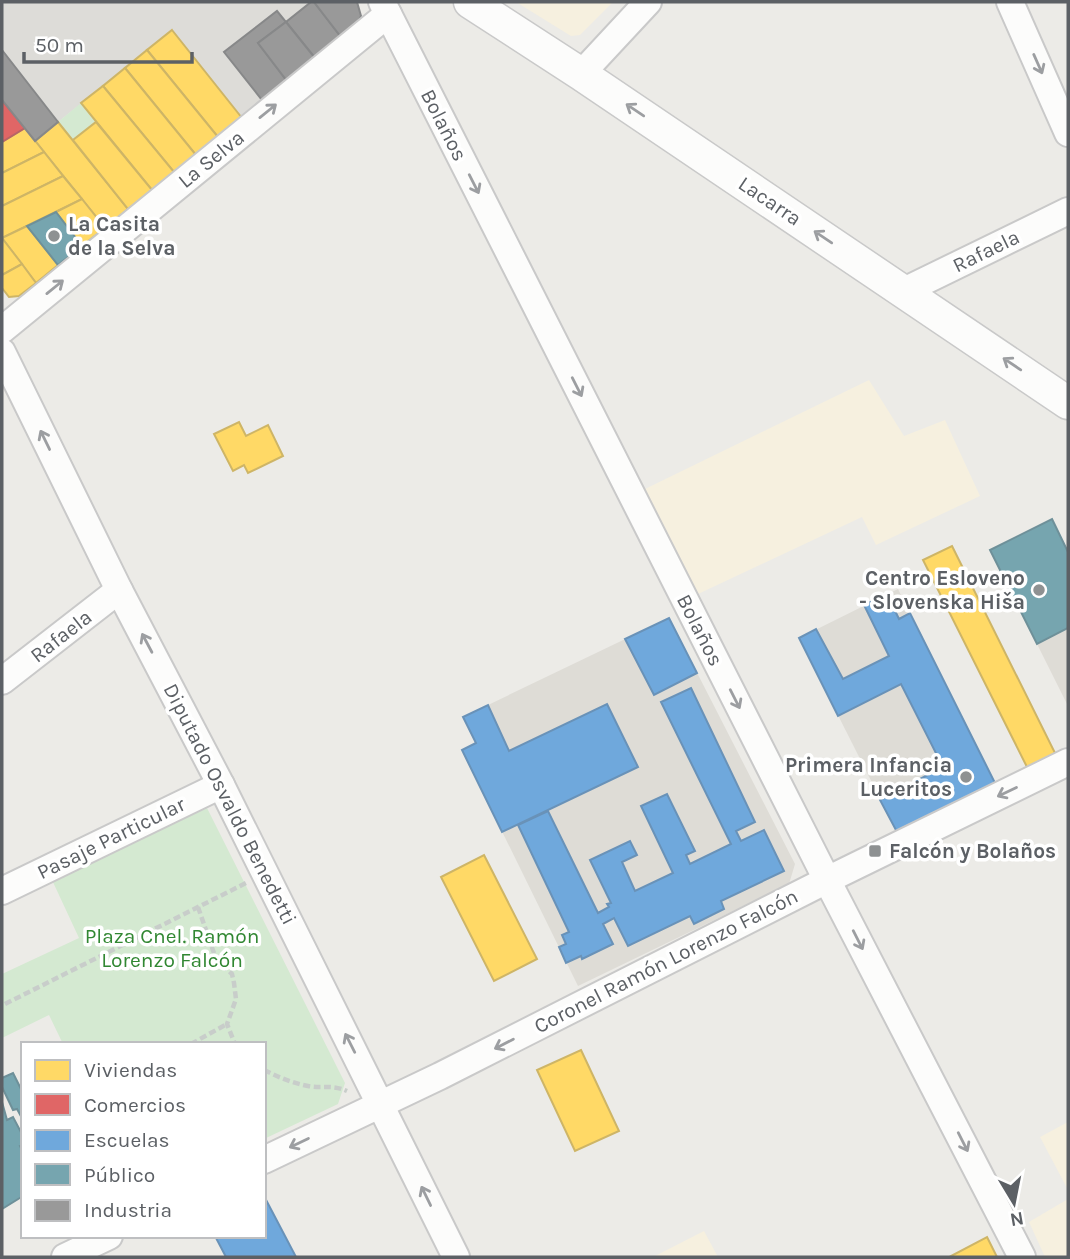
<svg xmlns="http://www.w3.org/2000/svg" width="1070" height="1259" viewBox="0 0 1070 1259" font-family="Karla,sans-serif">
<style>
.commercial{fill:#f6f0df}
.industrial{fill:#dddcd8}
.education{fill:#dedcd6}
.green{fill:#d4e9d1}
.homes{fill:#ffd966;stroke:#ceb566;stroke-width:2}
.shops{fill:#e06666;stroke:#b86466;stroke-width:2}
.schools{fill:#6fa8dc;stroke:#6992b8;stroke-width:2}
.public{fill:#76a5af;stroke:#6e9099;stroke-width:2}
.industry{fill:#999;stroke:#878889;stroke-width:2}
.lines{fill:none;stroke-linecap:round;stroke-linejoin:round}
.minor-casing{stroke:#c9c9c9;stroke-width:30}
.tertiary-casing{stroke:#c9c9c9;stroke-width:35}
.path{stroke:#c8cdca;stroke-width:4.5;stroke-dasharray:7 3.5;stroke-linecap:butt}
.minor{stroke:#fcfcfb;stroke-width:26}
.tertiary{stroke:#fcfcfb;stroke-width:32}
.oneway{stroke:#9c9ea1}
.poi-dot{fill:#8e9192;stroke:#fff;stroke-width:2.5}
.labels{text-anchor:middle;stroke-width:7;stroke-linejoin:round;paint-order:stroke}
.street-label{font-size:21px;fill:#5c6065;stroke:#fff}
.poi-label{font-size:21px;font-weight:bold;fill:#5c6065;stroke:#fff;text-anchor:start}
.park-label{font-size:21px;fill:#318732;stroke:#fff}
</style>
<rect width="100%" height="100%" fill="#ecebe7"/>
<!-- commercial -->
<g class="commercial">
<polygon points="516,2 613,2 580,35 571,36"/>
<polygon points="869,380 904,436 945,420 980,496 876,545 862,517 698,594 645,489"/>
<polygon points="1068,1122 1068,1190 1040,1137"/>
<polygon points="1068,1199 1068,1257 1045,1257 1029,1222"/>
<polygon points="704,1231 718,1257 653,1257"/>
</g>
<!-- industrial -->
<polygon class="industrial" points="2,2 311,2 286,22 277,11 225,52 265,104 245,121 172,30 58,122 2,50"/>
<!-- education -->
<g class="education">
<polygon points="1052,519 1068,552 1068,706 990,550"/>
<polygon points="898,589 996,785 897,832 799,638"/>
<polygon points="669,618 795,864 789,884 578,986 462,750 476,743 463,717"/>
</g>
<!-- green -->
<g class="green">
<polygon points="81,103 96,122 73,140 58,122"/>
<polygon points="207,808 345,1083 338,1104 264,1139 264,1044 63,1044 49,1015 2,1038 2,974 79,938 52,880"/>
</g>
<!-- homes -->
<g class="homes">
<polygon points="172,30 242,118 218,137 147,50"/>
<polygon points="147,50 218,137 196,155 125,68"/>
<polygon points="125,68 196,155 174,172 103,86"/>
<polygon points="103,86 174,172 152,190 81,103"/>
<polygon points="58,122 128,209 105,228 35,141"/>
<polygon points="96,122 152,190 128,209 73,140"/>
<polygon points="25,128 44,152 2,173 2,142"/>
<polygon points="44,152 63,176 2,206 2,173"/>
<polygon points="63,176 82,199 2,238 2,206"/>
<polygon points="82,199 105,228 82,246 56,212"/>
<polygon points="27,226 58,265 36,283 2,238"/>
<polygon points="2,238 22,264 2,275"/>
<polygon points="22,264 36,283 19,296 9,297 2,288 2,275"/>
<polygon points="239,422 246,436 268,425 283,456 248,473 244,465 233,471 214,434"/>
<polygon points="952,546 1056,755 1028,769 923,560"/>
<polygon points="484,855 537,959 494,981 441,877"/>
<polygon points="581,1050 619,1131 575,1151 537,1070"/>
<polygon points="987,1237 997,1257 952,1257 951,1256"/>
</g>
<!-- shops -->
<polygon class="shops" points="2,100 25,128 2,142"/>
<!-- schools -->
<g class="schools">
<polygon points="887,594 899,619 910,613 996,785 897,832 880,800 943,767 901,684 838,716 799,638 816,629 843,679 889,656 864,605"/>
<polygon points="669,618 697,673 654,695 625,639"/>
<polygon points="691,688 755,822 736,831 741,841 764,830 784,871 721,901 724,909 694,924 690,916 628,946 614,918 603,924 613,944 582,959 581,956 566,963 559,947 566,944 562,935 569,932 518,825 548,811 598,913 609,907 607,904 611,903 590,860 630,841 637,855 622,862 635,891 673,873 641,806 667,794 695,851 686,855 690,864 731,844 661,702"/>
<polygon points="607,704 638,767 502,832 462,750 476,743 463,717 488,705 509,751"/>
<polygon points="264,1196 296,1257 226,1257 215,1236 264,1236"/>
</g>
<!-- public -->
<g class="public">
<polygon points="56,212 82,246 58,265 27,226"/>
<polygon points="1052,519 1068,552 1068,628 1037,644 990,550"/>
<polygon points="13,1073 23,1093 23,1120 17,1109 13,1110 2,1087 2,1078"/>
<polygon points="2,1102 7,1120 13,1117 23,1136 23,1145 20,1146 23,1152 23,1196 2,1209"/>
</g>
<!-- industry -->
<g class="industry">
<polygon points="311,2 314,2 341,37 315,58 286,22"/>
<polygon points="314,2 357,2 361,16 357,25 341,37"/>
<polygon points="277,11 286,22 258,43 287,81 262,100 224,52"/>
<polygon points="286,22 315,58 287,81 258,43"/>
<polygon points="2,50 58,122 35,141 2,100"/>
</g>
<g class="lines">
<!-- minor casing -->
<g class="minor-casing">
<g id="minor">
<polyline points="382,2 827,880 1022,1257"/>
<polyline points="1010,2 1068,133"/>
<polyline points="581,74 648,2"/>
<polyline points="904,291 1068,211"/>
<polyline points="2,330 388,14"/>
<polyline points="2,352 119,590 221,785 456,1257"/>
<polyline points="2,681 119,590"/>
<polyline points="2,891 221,785"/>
<polyline points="264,1160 440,1076 827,880 1068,762"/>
<polyline points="65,1257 109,1236"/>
</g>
</g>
<!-- tertiary casing -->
<g class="tertiary-casing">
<polyline id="tertiary" points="470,2 581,74 1068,403"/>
</g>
<!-- path -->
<g class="path">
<polyline points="198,907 216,959 232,974 234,983 236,999 227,1024 235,1044"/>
<polyline points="5,1004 246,883"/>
<polyline points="191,1044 227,1024"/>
<path d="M 264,1070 C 278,1077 292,1083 308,1086 C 323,1089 331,1084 347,1091"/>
</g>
<!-- minor -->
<use href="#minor" class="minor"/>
<!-- tertiary -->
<use href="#tertiary" class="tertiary"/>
</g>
<!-- one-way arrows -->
<defs><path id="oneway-shaft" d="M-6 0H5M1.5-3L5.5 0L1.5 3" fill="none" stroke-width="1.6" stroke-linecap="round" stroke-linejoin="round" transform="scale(1.75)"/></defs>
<g class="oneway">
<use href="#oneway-shaft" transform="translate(1038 64) rotate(66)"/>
<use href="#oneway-shaft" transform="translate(635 110) rotate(-146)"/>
<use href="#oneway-shaft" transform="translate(268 111) rotate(-39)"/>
<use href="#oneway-shaft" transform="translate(474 184) rotate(63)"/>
<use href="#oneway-shaft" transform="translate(823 237) rotate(-146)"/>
<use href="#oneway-shaft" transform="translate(55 287) rotate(-39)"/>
<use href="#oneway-shaft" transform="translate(1012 364) rotate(-146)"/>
<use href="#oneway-shaft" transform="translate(577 387) rotate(63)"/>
<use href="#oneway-shaft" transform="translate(45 440) rotate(-116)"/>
<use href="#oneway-shaft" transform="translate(147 643) rotate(-118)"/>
<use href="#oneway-shaft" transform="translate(735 699) rotate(63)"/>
<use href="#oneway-shaft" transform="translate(1007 792) rotate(154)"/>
<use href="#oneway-shaft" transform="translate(858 940) rotate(63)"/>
<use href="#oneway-shaft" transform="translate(350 1043) rotate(-117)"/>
<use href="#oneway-shaft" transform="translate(504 1044) rotate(153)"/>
<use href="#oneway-shaft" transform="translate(963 1142) rotate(63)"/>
<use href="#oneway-shaft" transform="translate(299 1143) rotate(154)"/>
<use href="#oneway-shaft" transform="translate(426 1196) rotate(-116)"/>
</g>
<!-- markers -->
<g class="poi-dot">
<circle cx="54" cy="236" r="7"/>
<circle cx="1039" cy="590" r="7"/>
<circle cx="966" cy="777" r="7"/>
<rect x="868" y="844" width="14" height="14" rx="3.5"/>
</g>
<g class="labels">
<!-- street labels -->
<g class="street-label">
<text transform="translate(444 125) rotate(63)" y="7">Bolaños</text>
<text transform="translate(211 159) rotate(-39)" y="7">La Selva</text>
<text transform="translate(770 201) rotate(34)" y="7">Lacarra</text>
<text transform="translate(986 251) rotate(-26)" y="7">Rafaela</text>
<text transform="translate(700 630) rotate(63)" y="7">Bolaños</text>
<text transform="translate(61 636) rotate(-38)" y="7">Rafaela</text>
<text transform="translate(230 804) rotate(63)" y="7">Diputado Osvaldo Benedetti</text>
<text transform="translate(111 838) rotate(-26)" y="7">Pasaje Particular</text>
<text transform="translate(666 961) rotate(-27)" y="7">Coronel Ramón Lorenzo Falcón</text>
</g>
<!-- poi labels -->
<g class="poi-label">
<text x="68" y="231">La Casita<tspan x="68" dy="24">de la Selva</tspan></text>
<text x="1025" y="585" text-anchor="end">Centro Esloveno<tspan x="1025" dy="24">- Slovenska Hiša</tspan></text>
<text x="952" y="772" text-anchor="end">Primera Infancia<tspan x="952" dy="24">Luceritos</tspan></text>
<text x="889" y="858">Falcón y Bolaños</text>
</g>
<!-- park labels -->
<g class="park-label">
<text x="172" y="943">Plaza Cnel. Ramón<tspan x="172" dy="24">Lorenzo Falcón</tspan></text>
</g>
</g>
<!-- border -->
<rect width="1070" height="1259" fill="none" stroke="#5c6065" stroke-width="7"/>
<!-- legend -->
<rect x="21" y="1042" width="245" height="196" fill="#ffffff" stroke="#bebfc1" stroke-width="2"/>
<rect x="35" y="1060" width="35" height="21" fill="#ffd966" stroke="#bebfc1" stroke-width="2"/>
<text x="84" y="1077" font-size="21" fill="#5c6065">Viviendas</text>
<rect x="35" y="1094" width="35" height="21" fill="#e06666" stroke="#bebfc1" stroke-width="2"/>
<text x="84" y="1112" font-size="21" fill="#5c6065">Comercios</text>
<rect x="35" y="1130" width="35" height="21" fill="#6fa8dc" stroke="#bebfc1" stroke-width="2"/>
<text x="84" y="1147" font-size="21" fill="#5c6065">Escuelas</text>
<rect x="35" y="1164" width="35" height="21" fill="#76a5af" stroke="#bebfc1" stroke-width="2"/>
<text x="84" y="1182" font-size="21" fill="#5c6065">Público</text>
<rect x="35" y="1200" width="35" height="21" fill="#999999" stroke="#bebfc1" stroke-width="2"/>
<text x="84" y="1217" font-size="21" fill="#5c6065">Industria</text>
<!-- north arrow -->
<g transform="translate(1014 1203) rotate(170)" stroke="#ffffff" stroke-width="5" paint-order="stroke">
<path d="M0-5L12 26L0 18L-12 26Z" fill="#5c6065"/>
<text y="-10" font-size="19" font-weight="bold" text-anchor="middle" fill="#5c6065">N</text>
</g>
<!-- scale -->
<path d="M24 52v10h168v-10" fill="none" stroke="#5c6065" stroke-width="3.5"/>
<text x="35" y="52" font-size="21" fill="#5c6065" stroke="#ffffff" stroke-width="5" paint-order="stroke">50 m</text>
</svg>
